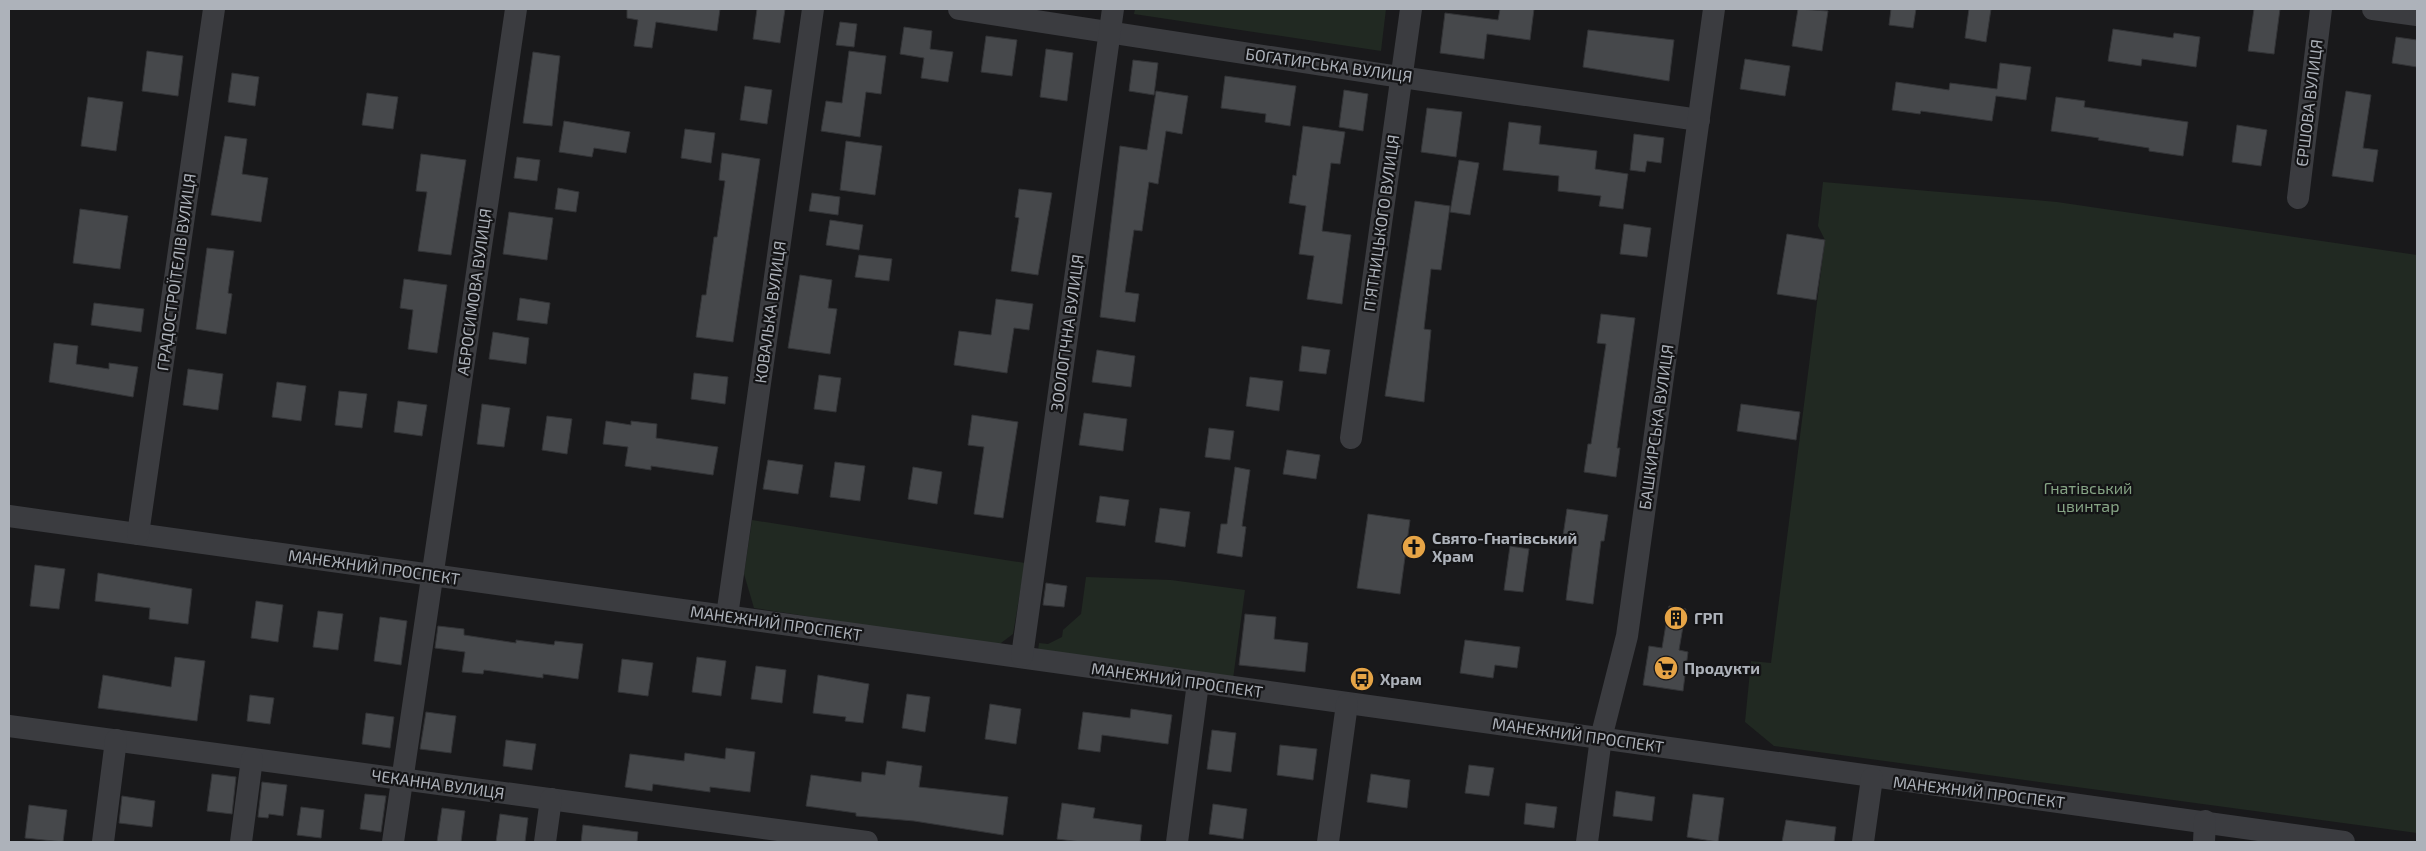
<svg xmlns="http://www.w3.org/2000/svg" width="2426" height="851" viewBox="0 0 2426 851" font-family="'Exo 2',sans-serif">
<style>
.green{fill:#212922}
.building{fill:#46484b;stroke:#333437}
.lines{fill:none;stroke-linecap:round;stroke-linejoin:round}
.minor{stroke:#3b3c40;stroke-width:22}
.labels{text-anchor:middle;stroke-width:4.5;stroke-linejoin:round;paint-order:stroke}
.street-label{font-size:16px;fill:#adb2ba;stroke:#141416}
.park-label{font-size:16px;fill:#86a485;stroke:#141416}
.poi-label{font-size:16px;font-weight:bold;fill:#adb2ba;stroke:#141416;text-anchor:start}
</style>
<rect width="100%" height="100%" fill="#19191b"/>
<!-- green -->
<g class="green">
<polygon points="1135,9 1386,9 1381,51 1134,14"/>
<polygon points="1823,182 2057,202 2417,255 2417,833 1774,746 1745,722 1751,661 1771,663 1825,240 1818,226"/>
<polygon points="752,520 1025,563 1013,634 997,646 754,608 744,574"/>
<polygon points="1086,577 1171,580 1245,590 1233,679 1038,651 1039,643 1048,644 1062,637 1063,630 1081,614"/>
</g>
<!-- building -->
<g class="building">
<polygon points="627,9 720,9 717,31 656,22 652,48 634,46 638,20 627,18"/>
<polygon points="757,9 785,9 780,43 753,39"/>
<polygon points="1500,9 1534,9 1530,40 1487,34 1484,59 1440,53 1445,13 1498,20"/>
<polygon points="1798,9 1828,11 1822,51 1792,46"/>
<polygon points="1891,9 1916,9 1913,28 1889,25"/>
<polygon points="1969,9 1991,9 1986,42 1965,38"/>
<polygon points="2254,9 2280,9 2274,54 2248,51"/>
<polygon points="840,22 857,24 854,47 836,45"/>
<polygon points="904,27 932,31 930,49 953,52 948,82 921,78 924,58 900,54"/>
<polygon points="2113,29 2173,38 2174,33 2200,37 2196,67 2142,59 2141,66 2108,61"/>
<polygon points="1588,30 1674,40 1669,81 1583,67"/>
<polygon points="986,36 1017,40 1012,76 981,72"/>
<polygon points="2396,37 2417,40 2417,67 2392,63"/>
<polygon points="1046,49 1073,53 1067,101 1040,97"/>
<polygon points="147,51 183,56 178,96 142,91"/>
<polygon points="849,51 886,56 881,94 866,92 860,137 821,131 826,101 842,103"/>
<polygon points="533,52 560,56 552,126 523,123"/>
<polygon points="1745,59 1790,66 1785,96 1740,89"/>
<polygon points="1133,60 1158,63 1154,95 1129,91"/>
<polygon points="2000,63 2031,67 2026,100 1996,96 1992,121 1921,111 1920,114 1892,110 1896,82 1949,90 1950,83 1997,89"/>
<polygon points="232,73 259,77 255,106 228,102"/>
<polygon points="1225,76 1296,86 1290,126 1265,122 1266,114 1221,108"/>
<polygon points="745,86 772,90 767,124 740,120"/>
<polygon points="1344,90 1368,94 1363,131 1339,127"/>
<polygon points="1156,91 1188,96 1182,134 1166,131 1158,184 1149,182 1142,231 1134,230 1125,292 1139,294 1135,322 1100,317 1120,146 1147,150"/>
<polygon points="2346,91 2371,95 2363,148 2378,150 2373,182 2332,176"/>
<polygon points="367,93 398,97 393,129 362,125"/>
<polygon points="88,97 123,102 116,151 81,146"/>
<polygon points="2056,97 2085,101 2084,107 2188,122 2183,156 2149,151 2149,148 2098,140 2099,138 2051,131"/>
<polygon points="1427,108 1462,112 1456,157 1421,152"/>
<polygon points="564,121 630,132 626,153 594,148 592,157 559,152"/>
<polygon points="1509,122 1541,126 1539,144 1597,151 1595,169 1628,174 1623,209 1599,206 1601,196 1558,191 1559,176 1503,170"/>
<polygon points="2237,125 2267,130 2261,166 2232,162"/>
<polygon points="1303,126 1345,132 1340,164 1331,163 1322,231 1351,235 1342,304 1307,299 1314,256 1299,254 1306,206 1289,203 1293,175 1296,176"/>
<polygon points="685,129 715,133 711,163 681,158"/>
<polygon points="1634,134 1664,138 1661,163 1647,161 1645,172 1630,170"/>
<polygon points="225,136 247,139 242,174 268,178 261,222 211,215"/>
<polygon points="846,141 882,146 875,195 840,190"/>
<polygon points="722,153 760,159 733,342 696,337 702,295 706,295 714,237 717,237 725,181 719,180"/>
<polygon points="421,154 466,160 451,255 418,251 427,192 416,191"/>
<polygon points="517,157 540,160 537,181 514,178"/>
<polygon points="1459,160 1479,163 1470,215 1450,212"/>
<polygon points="558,188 579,192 576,212 555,209"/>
<polygon points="1019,189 1052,193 1038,275 1011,271 1019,218 1015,217"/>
<polygon points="812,193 840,197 838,215 809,211"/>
<polygon points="1415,201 1450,206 1441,270 1431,269 1424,329 1431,330 1424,402 1385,396"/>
<polygon points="80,209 128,216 120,269 73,263"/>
<polygon points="509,212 553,218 547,260 503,254"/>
<polygon points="830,220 863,225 859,250 826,245"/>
<polygon points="1624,224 1651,228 1647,257 1620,254"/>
<polygon points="1787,234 1825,240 1816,300 1777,294"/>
<polygon points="207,248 234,251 228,293 232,294 226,334 196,329"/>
<polygon points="859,255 892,259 889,281 855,277"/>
<polygon points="800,275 832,280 828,308 837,309 830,354 788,348"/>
<polygon points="404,279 447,285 437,353 408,349 413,310 400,308"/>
<polygon points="520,298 550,303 547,324 517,320"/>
<polygon points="996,299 1033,304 1029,330 1014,328 1007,373 954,365 959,331 991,335"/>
<polygon points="94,303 144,309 141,332 91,325"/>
<polygon points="1601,314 1635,318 1617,448 1620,448 1616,477 1584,472 1588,444 1591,444 1606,344 1597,343"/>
<polygon points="493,332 529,338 526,364 489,359"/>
<polygon points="54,343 78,346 76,364 109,369 109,363 138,367 133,397 49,382"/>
<polygon points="1302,346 1330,350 1326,374 1299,371"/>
<polygon points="1097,350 1135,356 1131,387 1092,382"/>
<polygon points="188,369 223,374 218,410 183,405"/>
<polygon points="694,373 728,377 725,404 691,399"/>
<polygon points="819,375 841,378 836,412 814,409"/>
<polygon points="1250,377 1283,381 1279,411 1246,406"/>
<polygon points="277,382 306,386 301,421 272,417"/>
<polygon points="339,391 367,394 362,428 335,425"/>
<polygon points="398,401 427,405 422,436 394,432"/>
<polygon points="482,404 510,408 504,447 477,444"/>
<polygon points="1741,404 1800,412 1796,440 1737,431"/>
<polygon points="1084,413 1127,419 1123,451 1079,445"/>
<polygon points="972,415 1018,422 1003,518 974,514 984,447 968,445"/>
<polygon points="547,416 572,419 567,454 542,450"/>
<polygon points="606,421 631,425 631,421 657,424 656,438 718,447 713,475 651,466 651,470 625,466 628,447 603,444"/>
<polygon points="1209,428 1234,431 1230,460 1205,457"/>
<polygon points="1287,450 1320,455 1316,479 1283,474"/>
<polygon points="768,460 803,465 798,494 763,489"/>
<polygon points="835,462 865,466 860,501 830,497"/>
<polygon points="913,467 942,472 937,504 908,499"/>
<polygon points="1235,467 1250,470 1242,526 1246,527 1242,557 1217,553 1221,524 1227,524"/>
<polygon points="1100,496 1129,500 1125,526 1096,522"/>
<polygon points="1160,508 1190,512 1185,547 1155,542"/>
<polygon points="1567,509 1608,515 1604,541 1601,541 1593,604 1566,600 1574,537 1563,536"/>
<polygon points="1368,514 1410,520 1400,594 1357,588"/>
<polygon points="1510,546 1529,549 1523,592 1504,590"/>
<polygon points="35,565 65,569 59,609 30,606"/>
<polygon points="98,573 192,589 188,624 149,619 150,608 95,601"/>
<polygon points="1046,583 1067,586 1064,607 1043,605"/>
<polygon points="256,601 283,605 278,642 251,638"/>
<polygon points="1669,606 1686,609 1679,650 1688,652 1683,691 1643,685 1649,646 1662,648"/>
<polygon points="318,611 343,614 338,650 313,647"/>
<polygon points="1245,614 1276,617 1274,639 1308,643 1305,672 1239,665"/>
<polygon points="380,617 407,621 401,665 374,661"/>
<polygon points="438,626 464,629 464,635 516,643 516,640 554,645 555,641 583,644 578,679 543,674 543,678 484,670 483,674 462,672 465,652 435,648"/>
<polygon points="1465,640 1520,647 1517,668 1495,665 1493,678 1460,673"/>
<polygon points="175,657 205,661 197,721 98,708 103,675 171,687"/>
<polygon points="697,657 726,661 721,696 692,692"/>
<polygon points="622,659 653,663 648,696 618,692"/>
<polygon points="756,666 786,670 782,703 751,699"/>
<polygon points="818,675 869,684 863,723 845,721 846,717 813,713"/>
<polygon points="907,694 930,697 925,732 902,728"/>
<polygon points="250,695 274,698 270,724 247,721"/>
<polygon points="990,704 1021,709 1016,744 985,739"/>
<polygon points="1131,709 1172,715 1168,744 1102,735 1100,752 1078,749 1083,712 1130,718"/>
<polygon points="426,712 456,716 451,753 420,749"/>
<polygon points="366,713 394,717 390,748 362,744"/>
<polygon points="1212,730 1236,733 1231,772 1207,769"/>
<polygon points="506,740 536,744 532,770 503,766"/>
<polygon points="1280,745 1317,749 1313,780 1277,775"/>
<polygon points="726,748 755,752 750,792 710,787 710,792 653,784 652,791 625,787 630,754 684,761 685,753 725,759"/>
<polygon points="887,761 922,766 919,787 1008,797 1003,835 914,821 856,816 856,813 806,806 811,775 861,782 862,772 885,775"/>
<polygon points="1469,765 1494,768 1489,796 1465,793"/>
<polygon points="212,774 236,777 232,814 207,811"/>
<polygon points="1371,774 1410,780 1407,808 1367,802"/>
<polygon points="262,782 287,785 283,816 269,814 268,818 258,817"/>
<polygon points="1616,791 1655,797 1652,821 1613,816"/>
<polygon points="365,794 386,796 381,832 360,829"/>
<polygon points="1693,794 1724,798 1718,842 1687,837"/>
<polygon points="122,796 155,801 152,827 119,823"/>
<polygon points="1062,803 1095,808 1093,818 1142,825 1140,842 1081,842 1057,839"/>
<polygon points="1526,803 1557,807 1554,828 1524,824"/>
<polygon points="1213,804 1247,809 1243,839 1209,834"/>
<polygon points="29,805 67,810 63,842 25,838"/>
<polygon points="301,807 324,810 321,838 297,835"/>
<polygon points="442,808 465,811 461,842 437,842"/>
<polygon points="500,814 528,818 525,842 496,842"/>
<polygon points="1786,820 1836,827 1834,842 1782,842"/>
<polygon points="583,825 638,832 637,842 581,842"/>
</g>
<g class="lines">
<!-- minor -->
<g class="minor">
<polyline points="959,9 1387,75 1699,120"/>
<polyline points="2373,9 2417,15"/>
<polyline points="2298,198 2321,9"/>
<polyline points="1351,438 1411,9"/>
<polyline points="9,516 2344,842"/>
<polyline points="138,534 214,9"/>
<polyline points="727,616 813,9"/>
<polyline points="1022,656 1113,9"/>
<polyline points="9,726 867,842"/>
<polyline points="103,842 116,740"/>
<polyline points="241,842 252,759"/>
<polyline points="393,842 516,9"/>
<polyline points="545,842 551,799"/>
<polyline points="1177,842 1198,683"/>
<polyline points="1328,842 1347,704"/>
<polyline points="1587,842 1601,738 1627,636 1714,9"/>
<polyline points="1863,842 1872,778"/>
<polyline points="2204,842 2205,821"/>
</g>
</g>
<!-- icons -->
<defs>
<g id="church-disc" transform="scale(1.25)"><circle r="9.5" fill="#e6a446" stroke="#141416"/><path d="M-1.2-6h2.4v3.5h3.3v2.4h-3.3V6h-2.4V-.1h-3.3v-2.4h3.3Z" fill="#111"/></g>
<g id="building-disc" transform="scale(1.25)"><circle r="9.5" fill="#e6a446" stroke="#141416"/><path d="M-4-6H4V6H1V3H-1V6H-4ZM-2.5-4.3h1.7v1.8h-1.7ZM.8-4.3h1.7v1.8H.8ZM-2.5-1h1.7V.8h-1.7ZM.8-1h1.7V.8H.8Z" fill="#111"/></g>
<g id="supermarket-disc" transform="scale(1.25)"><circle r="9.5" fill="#e6a446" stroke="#141416"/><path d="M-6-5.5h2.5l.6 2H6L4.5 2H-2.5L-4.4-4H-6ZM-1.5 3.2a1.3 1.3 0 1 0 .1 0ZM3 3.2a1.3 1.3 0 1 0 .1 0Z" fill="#111"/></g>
<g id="bus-disc" transform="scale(1.25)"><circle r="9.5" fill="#e6a446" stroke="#141416"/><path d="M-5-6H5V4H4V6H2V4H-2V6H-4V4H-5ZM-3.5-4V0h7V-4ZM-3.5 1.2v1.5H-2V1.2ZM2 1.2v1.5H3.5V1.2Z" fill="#111"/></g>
</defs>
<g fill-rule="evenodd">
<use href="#church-disc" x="1414" y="547"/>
<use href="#building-disc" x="1676" y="618"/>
<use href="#supermarket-disc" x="1666" y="668"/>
<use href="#bus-disc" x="1362" y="679"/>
</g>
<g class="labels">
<!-- street labels -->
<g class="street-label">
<text transform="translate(1329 65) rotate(8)" y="6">БОГАТИРСЬКА ВУЛИЦЯ</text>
<text transform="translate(2309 103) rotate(-83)" y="6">ЄРШОВА ВУЛИЦЯ</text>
<text transform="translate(1381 223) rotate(-82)" y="6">П’ЯТНИЦЬКОГО ВУЛИЦЯ</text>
<text transform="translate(176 272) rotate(-82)" y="6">ГРАДОСТРОЇТЕЛIВ ВУЛИЦЯ</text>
<text transform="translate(474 292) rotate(-82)" y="6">АБРОСИМОВА ВУЛИЦЯ</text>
<text transform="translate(770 312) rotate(-82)" y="6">КОВАЛЬКА ВУЛИЦЯ</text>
<text transform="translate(1067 333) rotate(-82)" y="6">ЗООЛОГІЧНА ВУЛИЦЯ</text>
<text transform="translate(1656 427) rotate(-82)" y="6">БАШКИРСЬКА ВУЛИЦЯ</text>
<text transform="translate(374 567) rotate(8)" y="6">МАНЕЖНИЙ ПРОСПЕКТ</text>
<text transform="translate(776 623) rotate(8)" y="6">МАНЕЖНИЙ ПРОСПЕКТ</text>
<text transform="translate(1177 680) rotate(8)" y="6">МАНЕЖНИЙ ПРОСПЕКТ</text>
<text transform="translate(1578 735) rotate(8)" y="6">МАНЕЖНИЙ ПРОСПЕКТ</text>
<text transform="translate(438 784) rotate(8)" y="6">ЧЕКАННА ВУЛИЦЯ</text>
<text transform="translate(1979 792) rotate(7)" y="6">МАНЕЖНИЙ ПРОСПЕКТ</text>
</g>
<!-- park labels -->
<g class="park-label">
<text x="2088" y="494">Гнатівський<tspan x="2088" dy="18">цвинтар</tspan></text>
</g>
<!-- poi labels -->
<g class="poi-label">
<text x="1432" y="544">Свято-Гнатівський<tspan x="1432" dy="18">Храм</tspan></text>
<text x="1694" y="624">ГРП</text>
<text x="1684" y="674">Продукти</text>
<text x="1380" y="685">Храм</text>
</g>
</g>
<!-- border -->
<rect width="2426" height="851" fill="none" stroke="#adb2ba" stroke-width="20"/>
</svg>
